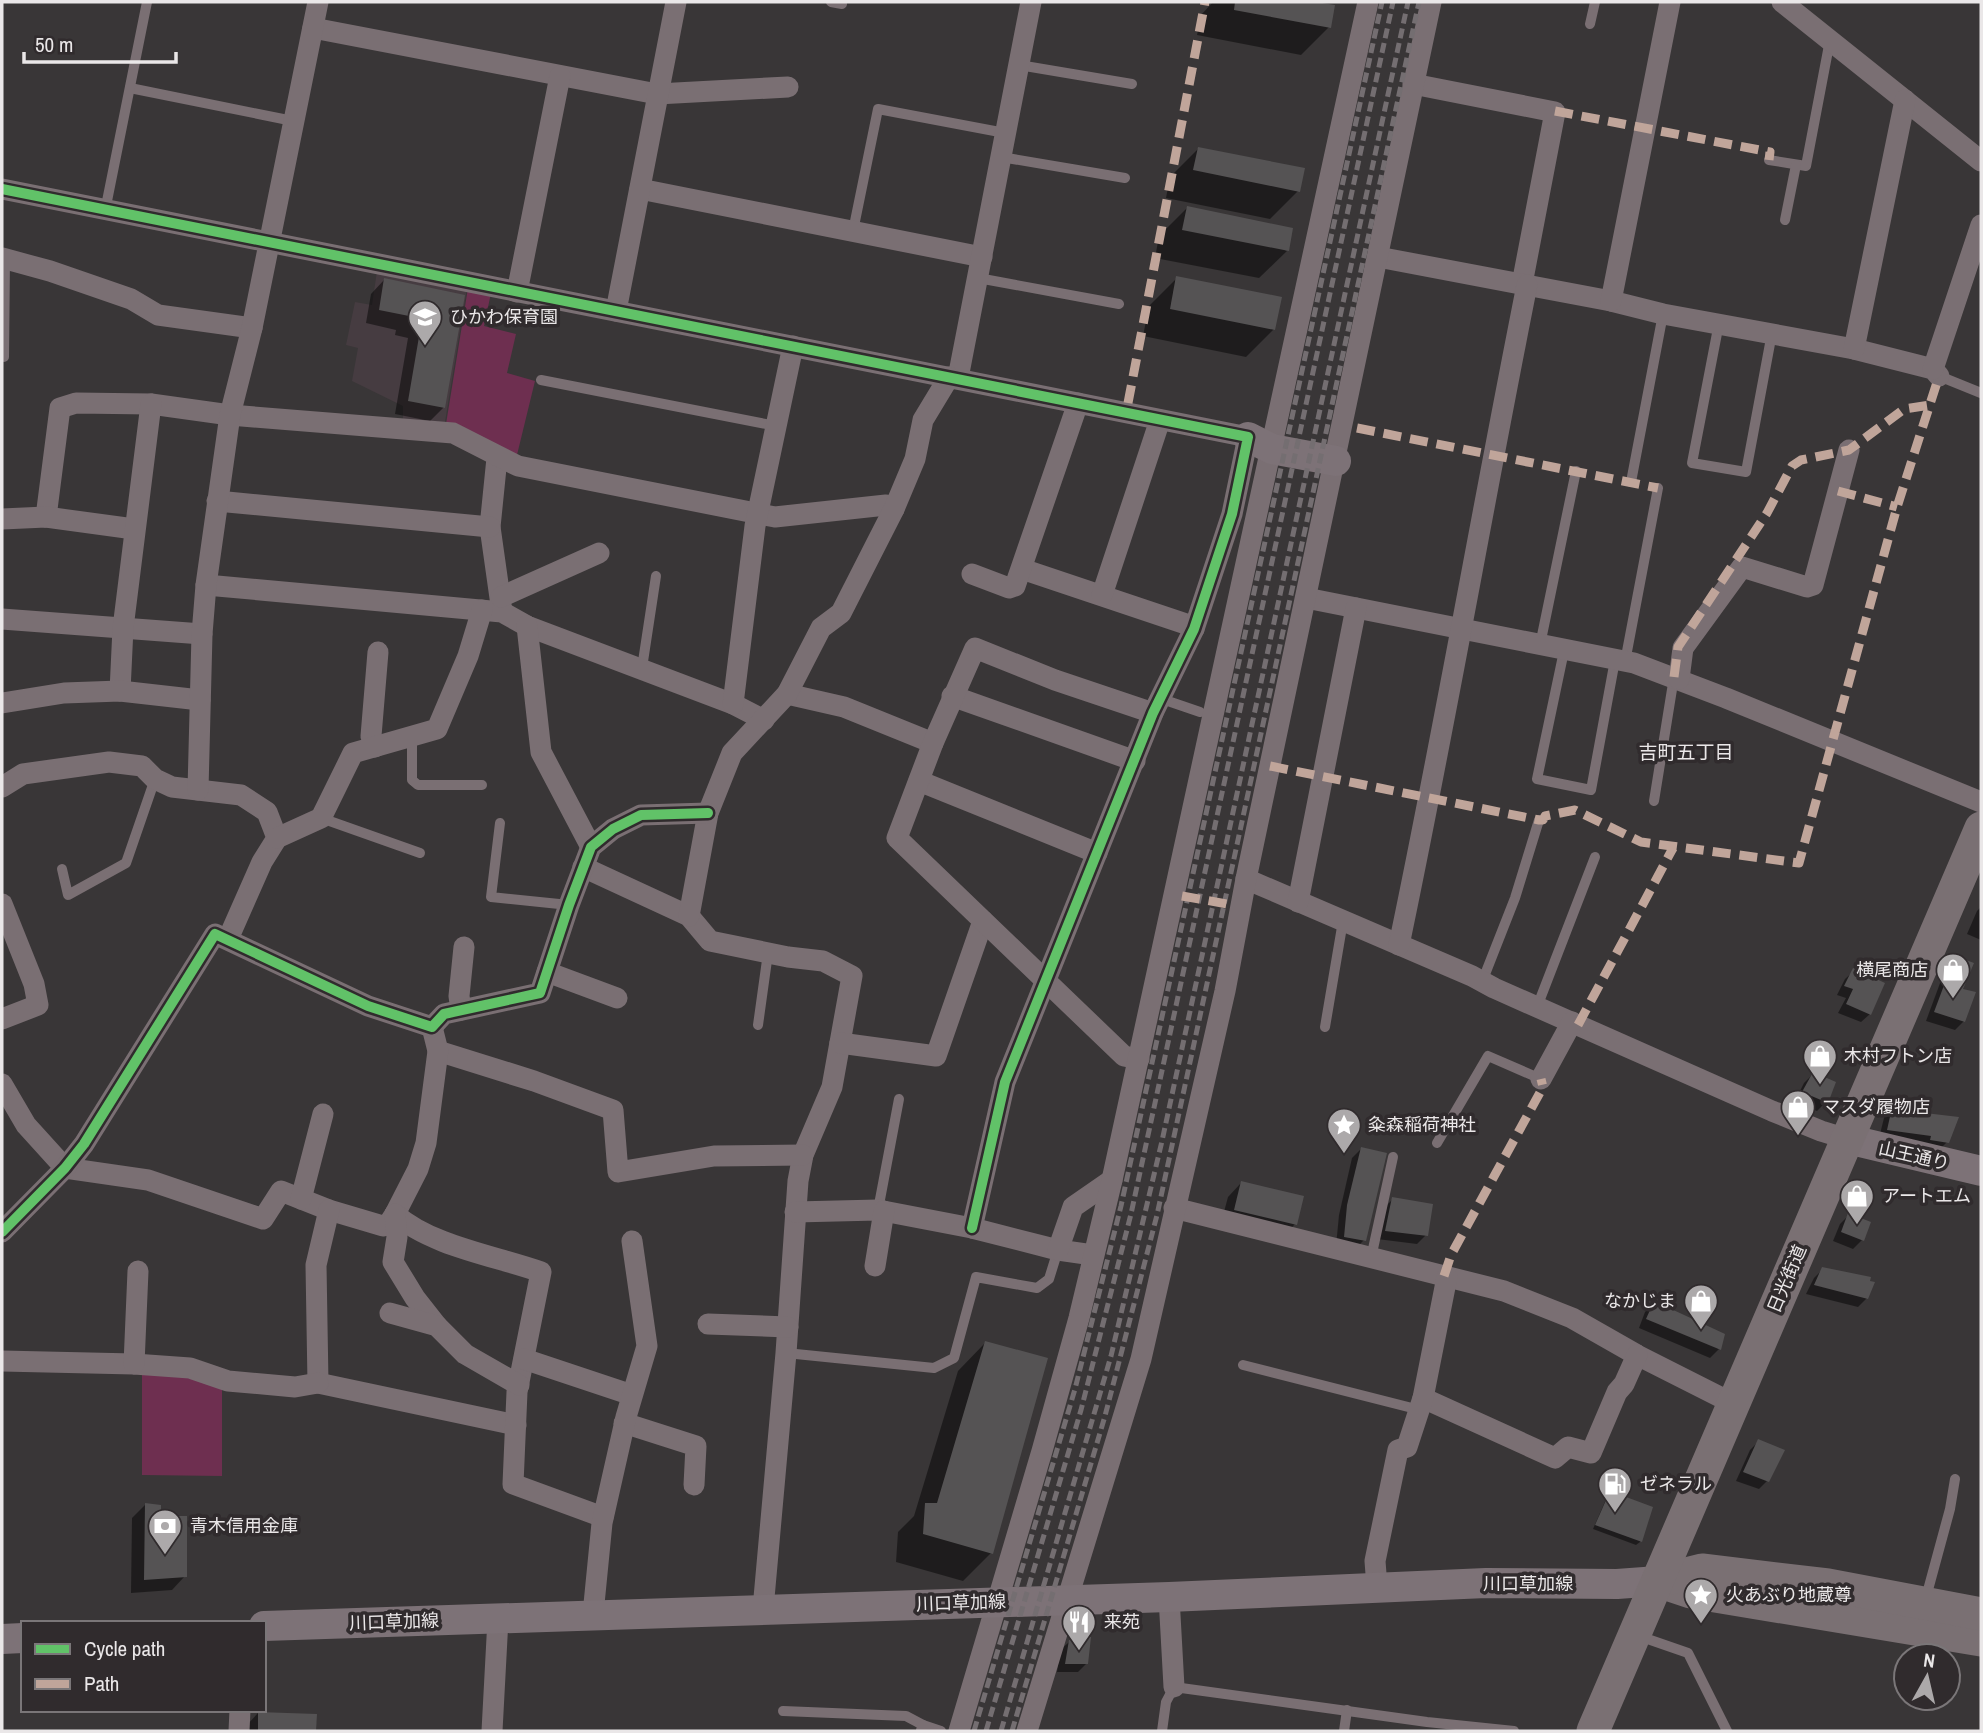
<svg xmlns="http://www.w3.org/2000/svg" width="1983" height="1733" viewBox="0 0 1983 1733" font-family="'Archivo Narrow','Noto Sans JP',sans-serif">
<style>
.built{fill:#463c41}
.green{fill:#6e2f50}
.shadow{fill:#0007}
.building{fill:#555354}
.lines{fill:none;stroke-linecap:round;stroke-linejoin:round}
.lane{stroke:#7a6f73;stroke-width:10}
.street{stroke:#7a6f73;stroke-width:21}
.secondary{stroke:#7d7277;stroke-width:30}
.primary{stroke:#7a7073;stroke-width:33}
.rail{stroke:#746e71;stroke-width:5;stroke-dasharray:10 5;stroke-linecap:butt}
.quiet{stroke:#c0a59a;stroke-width:9;stroke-dasharray:18 9;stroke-linecap:butt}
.cycleway-casing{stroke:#302b2d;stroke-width:15}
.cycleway{stroke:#61c268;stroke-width:10}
.labels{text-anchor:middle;stroke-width:7;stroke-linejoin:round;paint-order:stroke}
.poi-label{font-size:18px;fill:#eae7e8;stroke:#302b2d;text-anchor:start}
.street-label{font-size:18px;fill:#eae7e8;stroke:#302b2d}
.neighbourhood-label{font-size:19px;fill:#eae7e8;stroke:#302b2d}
</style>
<rect width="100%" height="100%" fill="#393637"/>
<!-- built -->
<polygon class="built" points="377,271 467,288 444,428 403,421 403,406 352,381 358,348 346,345 355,302 372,305"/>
<!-- green -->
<g class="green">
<polygon points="468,288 491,293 484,326 516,334 507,373 535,381 516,459 446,424"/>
<polygon points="142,1370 181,1372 222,1386 222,1476 142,1475"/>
</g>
<!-- shadow -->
<g class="shadow">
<polygon points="1213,2 1307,2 1333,7 1329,27 1301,55 1197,35 1201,15"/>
<polygon points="1198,149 1298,191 1270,219 1166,198 1170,177"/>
<polygon points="1187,208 1287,251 1259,278 1155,258 1159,236"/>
<polygon points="1177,278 1274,329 1246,357 1143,336 1149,306"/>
<polygon points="384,280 463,296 444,407 430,421 395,414 408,338 395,335 396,330 366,323 371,294"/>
<polygon points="1981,907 1981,940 1967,934 1977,911"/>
<polygon points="1955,958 1964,1021 1955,1030 1926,1021 1946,967"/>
<polygon points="1854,971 1870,1014 1861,1022 1838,1013 1846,998 1837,995 1845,979"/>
<polygon points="1813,1074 1834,1083 1826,1102 1817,1111 1795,1101 1804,1083"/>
<polygon points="1894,1105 1923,1115 1947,1142 1938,1151 1879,1138 1885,1114"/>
<polygon points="1361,1149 1364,1240 1355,1249 1336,1246 1339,1215 1352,1158"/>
<polygon points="1241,1183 1295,1224 1282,1238 1221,1223 1228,1197"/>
<polygon points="1393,1199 1426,1235 1417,1244 1377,1239 1384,1208"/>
<polygon points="1849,1215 1862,1240 1853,1249 1833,1241 1840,1224"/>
<polygon points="1823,1269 1867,1298 1858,1307 1806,1294 1814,1278"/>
<polygon points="1654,1303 1719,1349 1710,1358 1639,1328 1645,1312"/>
<polygon points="985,1343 991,1553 963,1581 896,1562 898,1532 914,1516 958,1371"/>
<polygon points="1759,1441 1768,1480 1759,1489 1736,1481 1750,1450"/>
<polygon points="1611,1493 1651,1508 1640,1542 1636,1545 1593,1529 1607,1497"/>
<polygon points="145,1505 159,1518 185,1576 172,1590 131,1593 132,1518"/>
<polygon points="1075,1637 1087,1663 1078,1672 1057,1672 1060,1650"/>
<polygon points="258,1713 315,1716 314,1731 245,1731 245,1727"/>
</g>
<!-- building -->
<g class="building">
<polygon points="1235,2 1316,2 1335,5 1331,28 1234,10"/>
<polygon points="1198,147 1305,168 1300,192 1193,170"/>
<polygon points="1187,206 1293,228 1289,251 1182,230"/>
<polygon points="1176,276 1282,297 1275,330 1170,309"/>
<polygon points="384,278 465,295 445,408 408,401 421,325 408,322 409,316 379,310"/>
<polygon points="1955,956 1974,963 1963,989 1976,992 1965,1022 1934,1012"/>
<polygon points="1853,968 1885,983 1871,1015 1846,1004 1853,989 1844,986"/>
<polygon points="1813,1072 1836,1082 1828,1103 1802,1092"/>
<polygon points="1893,1103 1926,1108 1925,1113 1959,1117 1949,1143 1930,1140 1931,1136 1887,1130"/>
<polygon points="1361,1147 1387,1153 1366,1241 1344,1237 1347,1205"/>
<polygon points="1241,1181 1304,1196 1297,1225 1234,1210"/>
<polygon points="1392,1197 1433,1204 1428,1236 1385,1231"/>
<polygon points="1848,1213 1871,1222 1864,1241 1841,1232"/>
<polygon points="1822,1267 1871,1277 1870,1281 1875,1282 1868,1299 1814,1285"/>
<polygon points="1654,1301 1725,1334 1721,1350 1646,1319"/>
<polygon points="985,1341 1048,1358 993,1554 923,1534 925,1503 937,1503"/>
<polygon points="1758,1439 1785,1450 1769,1482 1743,1472"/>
<polygon points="1610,1491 1653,1507 1642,1542 1595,1525"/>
<polygon points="145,1503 161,1505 161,1516 187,1516 187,1577 144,1580"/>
<polygon points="1075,1635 1091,1637 1088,1664 1065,1664 1069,1640 1074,1639"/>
<polygon points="258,1712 317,1714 316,1731 258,1731"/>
</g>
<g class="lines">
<!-- lane -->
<g class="lane">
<polyline points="831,2 842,4"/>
<polyline points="1590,24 1595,2"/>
<polyline points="1019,65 1132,84"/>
<polyline points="130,88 293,121"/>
<polyline points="1001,157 1125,178"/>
<polyline points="1769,160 1806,166 1830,40"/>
<polyline points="105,211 147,2"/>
<polyline points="1785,220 1796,165"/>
<polyline points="853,231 878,109 1005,133"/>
<polyline points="978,278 1119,304"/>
<polyline points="1719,323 1692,463 1746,472 1772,333"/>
<polyline points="4,357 5,259"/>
<polyline points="1939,376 1981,393"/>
<polyline points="541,380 776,426"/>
<polyline points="1631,482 1663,314"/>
<polyline points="1540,645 1576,471"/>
<polyline points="1564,651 1537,779 1591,790 1615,660"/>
<polyline points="1625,662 1658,488"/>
<polyline points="642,668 656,576"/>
<polyline points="1159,698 1200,712"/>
<polyline points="412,736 412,780 418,785 482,785"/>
<polyline points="1654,801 1674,677"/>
<polyline points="321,818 420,853"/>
<polyline points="500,823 491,897 569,905"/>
<polyline points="62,869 68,895 126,863 155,779"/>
<polyline points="1482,982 1515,898 1539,820"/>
<polyline points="1537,1007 1595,857"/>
<polyline points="758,1025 768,953"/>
<polyline points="1325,1027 1343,921"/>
<polyline points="1437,1143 1488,1056 1541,1079"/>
<polyline points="878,1210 899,1099"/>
<polyline points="1371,1258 1393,1157"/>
<polyline points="786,1353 934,1368 954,1358 976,1277 1037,1288 1049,1279 1058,1250"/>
<polyline points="1243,1365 1420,1410"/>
<polyline points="1925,1601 1950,1509 1955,1479"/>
<polyline points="1636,1635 1688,1653 1727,1731"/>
<polyline points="783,1711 906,1716 923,1725"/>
<polyline points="921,1730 923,1725 941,1731"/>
<polyline points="1162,1731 1166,1702 1174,1687 1427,1722 1514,1731"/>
<polyline points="1344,1731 1347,1710"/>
</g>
<!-- street -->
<g class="street">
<polyline points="1782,2 1981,161"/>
<polyline points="313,28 657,94 788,87"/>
<polyline points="1413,84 1555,112 1522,284"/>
<polyline points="2,189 1248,437 1232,514 1194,629 1153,713 1005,1082 972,1228"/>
<polyline points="640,189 982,257"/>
<polyline points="1378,257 1611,301 1663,314 1854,349 1933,369 1939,376"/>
<polyline points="2,258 50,271 131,299 158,315 252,328"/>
<polyline points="517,292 560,76"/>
<polyline points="1611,301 1670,2"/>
<polyline points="616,311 676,2"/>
<polyline points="1854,349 1905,100"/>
<polyline points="1933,369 1981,225"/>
<polyline points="958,378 1031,2"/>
<polyline points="497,458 490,527 502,612"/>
<polyline points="217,501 490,527"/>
<polyline points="46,517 60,408 76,403 151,404 230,415 453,433 518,466 775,517 886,505 894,509"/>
<polyline points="2,519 46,517 134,529"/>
<polyline points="1022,569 1186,624 1194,629"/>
<polyline points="972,574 1009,588 1015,586 1078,403"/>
<polyline points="206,585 502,612 527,626 733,704 764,720"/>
<polyline points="1102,595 1160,420"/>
<polyline points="501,597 599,553"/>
<polyline points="1306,598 1634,663 1726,698 1981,802"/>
<polyline points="2,619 202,634"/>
<polyline points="527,626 541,752 591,847"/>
<polyline points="1679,679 1683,648 1742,567 1807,587 1813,585 1849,450"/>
<polyline points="120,691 123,628 151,404"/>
<polyline points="787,694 844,707 933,743"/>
<polyline points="952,696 1135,761"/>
<polyline points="2,703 64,693 120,691 200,700"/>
<polyline points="733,704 755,526 793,346"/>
<polyline points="375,747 371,736 378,652"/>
<polyline points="919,781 1097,853"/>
<polyline points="2,787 23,774 109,762 142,766 155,779 172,787 241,795 267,812 277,838 262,862 228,939"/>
<polyline points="198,790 202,634 206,585 230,415 252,328 318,2"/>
<polyline points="277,838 321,818 353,753 437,729 468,656 482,610"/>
<polyline points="583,867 689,916 710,941 788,957 823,961 852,976 832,1087 803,1155 798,1181 786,1353 763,1609"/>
<polyline points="1246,879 1472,976 1494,988 1772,1111 1821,1131 1847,1139"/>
<polyline points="1298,902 1356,608"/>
<polyline points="2,904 34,984 38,1005 2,1019"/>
<polyline points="689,916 708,813 732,753 787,694 821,628 841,613 894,509 915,459 923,420 949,377"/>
<path d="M 1399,945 C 1445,726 1483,505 1527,285"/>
<polyline points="547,972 617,998"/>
<polyline points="461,1010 459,996 464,947"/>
<polyline points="840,1043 936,1056 983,921"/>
<polyline points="438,1051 534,1081 613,1110 618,1172 714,1156 803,1155"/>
<polyline points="1139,1059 1124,1056 897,838 933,743 975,648 1055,680 1153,713"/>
<polyline points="1541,1079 1572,1022"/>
<polyline points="2,1084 26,1125 65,1168 148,1180 263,1219 281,1191 329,1210 383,1226 388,1225 395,1214 418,1169 426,1143 438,1051 432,1027"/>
<polyline points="301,1199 323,1114"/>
<polyline points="1174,1208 1504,1291 1572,1318 1637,1355 1734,1404"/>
<polyline points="329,1210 316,1265 318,1383 516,1425"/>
<polyline points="795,1212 878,1210 972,1228 1058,1250 1093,1255"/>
<path d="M 395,1214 C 431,1246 496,1256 541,1272 L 517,1392 L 513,1484 L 603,1517"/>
<polyline points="395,1214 397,1237 393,1262 415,1298 437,1326"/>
<polyline points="2,1232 65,1168 84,1144 215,934 368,1006 432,1027 444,1014 540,993 569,905 591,847 613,829 641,815 708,813"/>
<polyline points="1058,1250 1073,1207 1112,1180"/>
<polyline points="875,1266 884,1211"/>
<polyline points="390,1313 437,1326 465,1354 519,1385"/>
<polyline points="708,1324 788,1327"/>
<polyline points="524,1359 632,1395"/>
<polyline points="2,1361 134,1364 190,1368 228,1381 295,1387 318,1383"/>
<polyline points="134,1364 138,1271"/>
<polyline points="1423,1398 1555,1458 1568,1447 1591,1453 1617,1392 1624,1384 1637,1355"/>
<polyline points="624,1423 696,1446 694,1485"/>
<polyline points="1377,1587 1375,1561 1398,1450 1407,1447 1423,1398 1447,1277"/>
<polyline points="1169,1597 1174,1687"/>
<polyline points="593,1614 602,1523 626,1417 647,1346 632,1241"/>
<polyline points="239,1731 240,1710"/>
<polyline points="492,1731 498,1619"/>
<polyline points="959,1731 1042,1451 1079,1318 1112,1180 1368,2"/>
<polyline points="1027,1731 1141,1359 1225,991 1246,879 1431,2"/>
</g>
<!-- secondary -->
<g class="secondary">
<polyline points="1248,437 1272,449 1336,461"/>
<polyline points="1847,1139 1981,1171"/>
<polyline points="264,1626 1169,1597 1486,1583 1617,1584 1658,1581"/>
<polyline points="2,1639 23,1638"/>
</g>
<!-- primary -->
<g class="primary">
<polyline points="1658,1581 1691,1592 1981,1640"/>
<polyline points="1658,1581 1702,1570 1828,1585 1981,1614"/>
<polyline points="1593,1731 1981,828"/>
</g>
<!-- rail -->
<g class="rail">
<polyline points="974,1731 1075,1389 1121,1206 1382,2"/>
<polyline points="986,1731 1081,1410 1131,1214 1393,2"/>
<polyline points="1001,1731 1111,1356 1162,1141 1408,2"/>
<polyline points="1012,1731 1105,1416 1157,1215 1419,2"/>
</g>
<!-- quiet -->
<g class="quiet">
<polyline points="1555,111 1770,152 1769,160"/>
<polyline points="1128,403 1205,2"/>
<polyline points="1357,428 1658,488"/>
<polyline points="1838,491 1897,507"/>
<polyline points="1674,677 1678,647 1767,513 1792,466 1801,460 1849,450 1904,409 1930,405"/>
<polyline points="1270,766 1539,820 1543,820 1545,816 1575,810 1641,842 1799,863 1897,507 1939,376"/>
<polyline points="1182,896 1233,905"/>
<polyline points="1578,1025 1673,848"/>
<polyline points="1444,1276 1451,1255 1543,1087 1541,1079"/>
</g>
<!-- cycleway casing -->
<g class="cycleway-casing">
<g id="cycleway">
<polyline points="2,189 1248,437 1232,514 1194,629 1153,713 1005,1082 972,1228"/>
<polyline points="2,1232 65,1168 84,1144 215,934 368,1006 432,1027 444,1014 540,993 569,905 591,847 613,829 641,815 708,813"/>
</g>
</g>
<!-- cycleway -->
<use href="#cycleway" class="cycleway"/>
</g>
<!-- icons -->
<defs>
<g id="school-pin" transform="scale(1.75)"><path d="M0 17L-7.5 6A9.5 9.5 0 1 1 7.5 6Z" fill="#aca9aa" stroke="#302b2d"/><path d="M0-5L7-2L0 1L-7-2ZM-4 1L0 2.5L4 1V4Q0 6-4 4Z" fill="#fff"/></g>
<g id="shop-pin" transform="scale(1.75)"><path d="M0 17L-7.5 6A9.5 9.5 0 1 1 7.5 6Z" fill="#aca9aa" stroke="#302b2d"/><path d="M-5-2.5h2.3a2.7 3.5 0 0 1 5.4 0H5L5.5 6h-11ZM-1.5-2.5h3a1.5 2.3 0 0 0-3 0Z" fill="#fff"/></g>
<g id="sight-pin" transform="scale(1.75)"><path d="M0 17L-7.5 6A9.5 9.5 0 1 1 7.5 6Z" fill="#aca9aa" stroke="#302b2d"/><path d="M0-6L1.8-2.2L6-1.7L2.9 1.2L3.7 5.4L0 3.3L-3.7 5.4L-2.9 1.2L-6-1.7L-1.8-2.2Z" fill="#fff"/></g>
<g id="fuel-pin" transform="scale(1.75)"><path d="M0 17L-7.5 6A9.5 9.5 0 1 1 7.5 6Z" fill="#aca9aa" stroke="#302b2d"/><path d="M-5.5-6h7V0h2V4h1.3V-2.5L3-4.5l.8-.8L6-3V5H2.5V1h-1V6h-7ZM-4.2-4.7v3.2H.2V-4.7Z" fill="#fff"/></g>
<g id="bank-pin" transform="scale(1.75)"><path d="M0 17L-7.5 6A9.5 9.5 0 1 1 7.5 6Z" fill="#aca9aa" stroke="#302b2d"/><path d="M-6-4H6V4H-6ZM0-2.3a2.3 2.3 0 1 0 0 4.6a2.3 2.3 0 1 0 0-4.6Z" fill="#fff"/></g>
<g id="restaurant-pin" transform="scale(1.75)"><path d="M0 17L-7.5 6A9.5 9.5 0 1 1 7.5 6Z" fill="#aca9aa" stroke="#302b2d"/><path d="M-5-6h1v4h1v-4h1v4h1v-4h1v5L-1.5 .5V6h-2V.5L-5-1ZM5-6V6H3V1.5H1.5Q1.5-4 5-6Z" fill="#fff"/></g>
</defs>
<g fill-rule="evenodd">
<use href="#school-pin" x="425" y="317"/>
<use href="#shop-pin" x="1953" y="970"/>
<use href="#shop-pin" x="1820" y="1056"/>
<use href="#shop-pin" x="1798" y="1107"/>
<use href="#sight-pin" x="1344" y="1125"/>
<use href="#shop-pin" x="1857" y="1196"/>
<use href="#shop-pin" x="1701" y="1301"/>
<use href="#fuel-pin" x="1615" y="1484"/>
<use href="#bank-pin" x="165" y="1526"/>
<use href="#sight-pin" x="1701" y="1595"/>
<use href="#restaurant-pin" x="1079" y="1622"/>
</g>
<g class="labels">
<!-- poi labels -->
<g class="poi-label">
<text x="450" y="323">ひかわ保育園</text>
<text x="1928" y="976" text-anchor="end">横尾商店</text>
<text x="1844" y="1062">木村フトン店</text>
<text x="1822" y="1113">マスダ履物店</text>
<text x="1368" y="1131">粂森稲荷神社</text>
<text x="1882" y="1202">アートエム</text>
<text x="1676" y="1307" text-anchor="end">なかじま</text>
<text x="1640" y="1490">ゼネラル</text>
<text x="190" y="1532">青木信用金庫</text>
<text x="1726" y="1601">火あぶり地蔵尊</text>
<text x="1104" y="1628">来苑</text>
</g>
<!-- street labels -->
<g class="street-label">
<text transform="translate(1914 1156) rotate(13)" y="6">山王通り</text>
<text transform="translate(1787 1279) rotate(-67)" y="6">日光街道</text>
<text x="1528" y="1590">川口草加線</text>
<text transform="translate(961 1603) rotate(-2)" y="6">川口草加線</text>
<text transform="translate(394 1622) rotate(-2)" y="6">川口草加線</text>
</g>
<!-- neighbourhood labels -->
<g class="neighbourhood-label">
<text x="1686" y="759">吉町五丁目</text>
</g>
</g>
<!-- border -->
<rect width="1983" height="1733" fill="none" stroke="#eae7e8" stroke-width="7"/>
<!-- legend -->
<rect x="21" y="1621" width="245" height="91" fill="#302b2d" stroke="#7a7678" stroke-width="2"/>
<rect x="35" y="1644" width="35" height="10" fill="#61c268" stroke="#7a7678" stroke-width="2"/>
<text x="84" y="1656" font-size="21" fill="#eae7e8">Cycle path</text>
<rect x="35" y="1679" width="35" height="10" fill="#c0a59a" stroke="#7a7678" stroke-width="2"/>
<text x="84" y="1691" font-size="21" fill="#eae7e8">Path</text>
<!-- north arrow -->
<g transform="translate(1927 1677) rotate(8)"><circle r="33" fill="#302b2d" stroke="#7a7678" stroke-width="2"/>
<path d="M0-5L12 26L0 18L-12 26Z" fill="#aca9aa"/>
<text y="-10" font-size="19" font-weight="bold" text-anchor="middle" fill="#eae7e8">N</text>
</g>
<!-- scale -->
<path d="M24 52v10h152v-10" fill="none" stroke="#eae7e8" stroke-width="3.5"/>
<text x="35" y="52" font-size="21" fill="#eae7e8" stroke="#302b2d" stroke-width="5" paint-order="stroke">50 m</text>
</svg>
